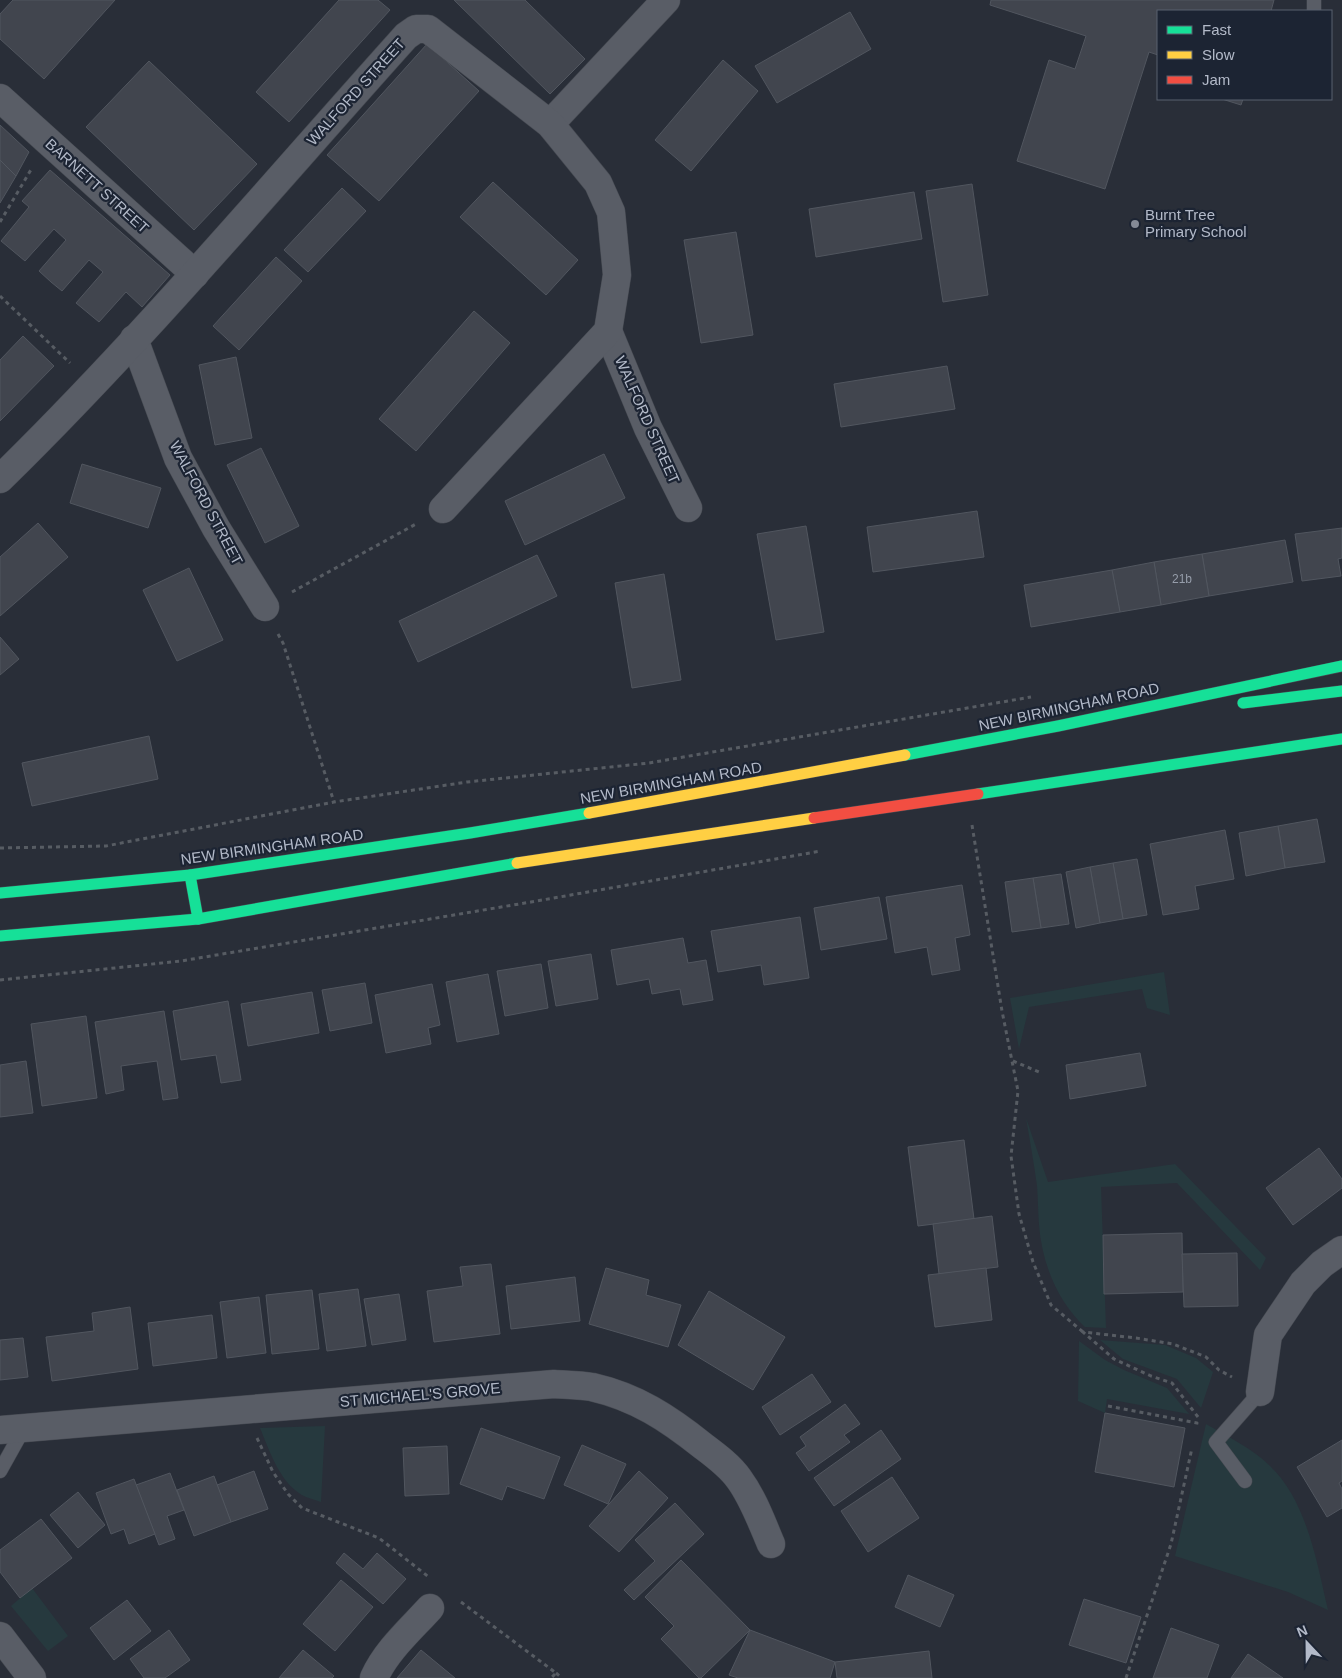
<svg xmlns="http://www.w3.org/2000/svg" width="1342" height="1678" viewBox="0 0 1342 1678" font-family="Arial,sans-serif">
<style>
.green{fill:#26393e}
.building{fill:#41454e;stroke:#51565f}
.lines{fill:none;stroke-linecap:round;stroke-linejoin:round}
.lane-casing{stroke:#454951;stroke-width:15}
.street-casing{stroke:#454951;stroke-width:29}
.fast-casing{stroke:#464a53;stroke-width:12}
.slow-casing{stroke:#464a53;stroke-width:12}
.jam-casing{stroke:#464a53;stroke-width:12}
.path{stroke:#575c63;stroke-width:3;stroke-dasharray:4 4;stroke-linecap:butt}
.lane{stroke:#595d66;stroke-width:14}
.street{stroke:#595d66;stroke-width:28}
.fast{stroke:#16e098;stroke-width:11}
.slow{stroke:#ffcf43;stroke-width:11}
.jam{stroke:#f24e42;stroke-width:11}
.poi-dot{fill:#838996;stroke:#1c2433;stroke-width:2}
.labels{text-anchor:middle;stroke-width:4.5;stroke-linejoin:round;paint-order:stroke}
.number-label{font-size:12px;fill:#969daa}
.street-label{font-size:15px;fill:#b3bac9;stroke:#1c2433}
.poi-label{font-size:15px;fill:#b3bac9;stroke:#1c2433;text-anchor:start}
</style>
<rect width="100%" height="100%" fill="#292e38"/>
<!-- green -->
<g class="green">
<polygon points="1164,972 1170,1015 1147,1008 1142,989 1029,1007 1019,1049 1010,998"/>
<path d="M 1026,1118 L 1048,1182 L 1175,1164 L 1266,1258 L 1260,1270 L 1177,1183 L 1101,1187 L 1106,1328 L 1085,1327 C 1057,1301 1042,1263 1039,1225 C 1038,1212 1038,1199 1037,1186 C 1034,1164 1030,1141 1026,1118 Z"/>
<polygon points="1100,1340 1165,1345 1196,1358 1213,1372 1201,1408 1177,1379 1123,1359"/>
<polygon points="1079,1341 1105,1360 1124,1370 1167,1388 1189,1414 1107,1399 1105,1413 1078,1401"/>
<path d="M 1206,1424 C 1228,1437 1252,1448 1270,1466 C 1307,1501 1317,1563 1328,1610 L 1288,1592 L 1175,1556 Z"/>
<path d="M 325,1426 L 321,1502 C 316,1500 311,1499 306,1497 C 281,1486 270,1452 260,1428 Z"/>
<polygon points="32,1588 68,1636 48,1651 11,1606"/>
</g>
<!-- building -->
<g class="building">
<polygon points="13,0 115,0 44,79 0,39 0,14"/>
<polygon points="339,0 378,0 390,10 289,122 256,92"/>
<polygon points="454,0 525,0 585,59 550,94"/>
<polygon points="991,0 1274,0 1271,11 1158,11 1158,55 1149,52 1105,189 1017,161 1049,60 1075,69 1086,36 990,5"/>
<polygon points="850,12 871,49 777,103 755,66"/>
<polygon points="427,44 479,91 379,201 327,155"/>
<polygon points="723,60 758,91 691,171 655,140"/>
<polygon points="149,61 257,164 194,230 86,127"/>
<polygon points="1222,99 1243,99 1241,105"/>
<polygon points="0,125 29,152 16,176 0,160"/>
<polygon points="0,160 16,176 0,203"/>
<polygon points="50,170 170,275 142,307 126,292 99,322 76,303 103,272 89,260 62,291 51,282 39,271 66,240 54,229 25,261 1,241 29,207 22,201"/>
<polygon points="493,182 578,260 546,295 460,217"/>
<polygon points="972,184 988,295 943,302 926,191"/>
<polygon points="342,188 366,211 308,272 284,250"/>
<polygon points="914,192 922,239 816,257 809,209"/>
<polygon points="736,232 753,335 701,343 684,240"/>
<polygon points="276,257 302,281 239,350 213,326"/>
<polygon points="474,311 510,343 416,451 379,419"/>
<polygon points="23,336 54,366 0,421 0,360"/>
<polygon points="236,357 252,438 215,445 199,365"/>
<polygon points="947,366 955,409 841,427 834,384"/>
<polygon points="261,448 299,526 265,543 227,465"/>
<polygon points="604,454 625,498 525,545 505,501"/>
<polygon points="82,464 161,488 148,528 70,503"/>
<polygon points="977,511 984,557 873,572 867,527"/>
<polygon points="38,523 68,557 0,616 0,557"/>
<polygon points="806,526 824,632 776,640 757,534"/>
<polygon points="1342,528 1342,558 1338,559 1341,576 1302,581 1295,534"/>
<polygon points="1285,540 1293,582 1209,596 1202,554"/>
<polygon points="1202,554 1209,596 1161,605 1154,562"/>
<polygon points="537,555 557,596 418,662 399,621"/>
<polygon points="1154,562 1161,605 1120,612 1112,570"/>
<polygon points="189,568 223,640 177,661 143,590"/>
<polygon points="1112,570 1120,612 1031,627 1024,585"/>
<polygon points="664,574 681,680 632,688 615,583"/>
<polygon points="0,637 19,659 0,675"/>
<polygon points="149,736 158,779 32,806 22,763"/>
<polygon points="1317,819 1325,862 1285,868 1278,826"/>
<polygon points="1278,826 1285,868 1246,876 1239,833"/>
<polygon points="1225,830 1234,879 1195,886 1199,909 1163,915 1150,844"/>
<polygon points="1137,859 1147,915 1123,919 1113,863"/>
<polygon points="1113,863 1123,919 1100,923 1090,867"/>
<polygon points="1090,867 1100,923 1076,928 1066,872"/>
<polygon points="1061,874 1069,924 1041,928 1033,878"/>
<polygon points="1033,878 1041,928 1012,932 1005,882"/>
<polygon points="962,885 970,935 955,938 960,970 932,975 927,947 895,953 886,897"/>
<polygon points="879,897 887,939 821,950 814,908"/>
<polygon points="800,917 809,978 764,985 761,965 718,972 711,931"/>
<polygon points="683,938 688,963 706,960 713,1000 683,1005 680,989 652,994 649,979 617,985 611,950"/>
<polygon points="591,954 598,999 556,1006 548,961"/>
<polygon points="541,964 548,1008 505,1016 497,971"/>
<polygon points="488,974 499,1034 457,1042 446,982"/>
<polygon points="365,983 372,1023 330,1031 322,990"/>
<polygon points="432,984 440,1025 428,1028 431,1044 386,1053 375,995"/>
<polygon points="312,992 319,1033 248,1046 241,1004"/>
<polygon points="228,1001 241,1080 221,1083 216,1055 181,1060 173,1011"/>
<polygon points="164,1011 178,1098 163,1100 157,1061 121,1066 124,1090 106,1094 95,1022"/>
<polygon points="86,1016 97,1098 42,1106 31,1024"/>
<polygon points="1140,1053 1146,1086 1070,1099 1066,1065"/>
<polygon points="26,1061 33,1113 0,1117 0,1065"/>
<polygon points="964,1140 974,1219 918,1226 908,1147"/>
<polygon points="1319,1148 1342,1179 1342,1188 1293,1225 1266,1188"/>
<polygon points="992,1216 998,1267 939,1274 933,1224"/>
<polygon points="1182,1233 1183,1292 1104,1294 1103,1235"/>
<polygon points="1237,1253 1238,1306 1184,1307 1182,1254"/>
<polygon points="491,1264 500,1334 434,1342 427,1291 463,1286 460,1267"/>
<polygon points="606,1268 649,1280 646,1295 681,1305 668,1347 589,1324"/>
<polygon points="986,1268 992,1320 935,1327 928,1275"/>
<polygon points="575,1277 580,1321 511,1329 506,1286"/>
<polygon points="358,1289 366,1346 327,1351 319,1294"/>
<polygon points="312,1290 319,1349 272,1354 266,1295"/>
<polygon points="709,1291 785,1337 753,1390 678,1345"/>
<polygon points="399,1294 406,1340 372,1345 364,1299"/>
<polygon points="259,1297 266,1353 227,1358 220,1302"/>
<polygon points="130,1307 138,1369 52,1381 46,1337 94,1331 92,1313"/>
<polygon points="212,1315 217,1358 153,1366 148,1323"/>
<polygon points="23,1338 28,1377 0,1380 0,1340"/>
<polygon points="812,1374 831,1402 780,1435 762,1407"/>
<polygon points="845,1404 860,1424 844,1435 850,1442 809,1471 796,1453 806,1446 800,1437"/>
<polygon points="1105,1413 1185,1428 1174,1487 1095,1472"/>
<polygon points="481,1428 560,1457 544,1499 507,1486 502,1500 460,1484"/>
<polygon points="881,1430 901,1459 834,1506 814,1478"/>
<polygon points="1342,1440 1342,1481 1339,1483 1342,1489 1342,1508 1327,1517 1297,1467"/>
<polygon points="582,1445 626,1464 608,1504 564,1485"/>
<polygon points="447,1446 449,1494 405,1496 403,1448"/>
<polygon points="254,1471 268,1509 231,1522 217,1485"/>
<polygon points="639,1471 668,1498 619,1552 589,1526"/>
<polygon points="170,1473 184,1510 167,1516 175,1539 159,1545 136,1485"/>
<polygon points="214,1476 231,1522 194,1536 177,1490"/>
<polygon points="892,1477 919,1518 868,1552 841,1511"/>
<polygon points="134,1479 155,1534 129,1544 124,1529 111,1534 96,1493"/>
<polygon points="78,1492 105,1525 78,1548 50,1515"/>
<polygon points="675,1503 704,1534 634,1600 624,1590 655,1561 635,1540"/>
<polygon points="41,1519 72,1558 20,1598 0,1572 0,1550"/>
<polygon points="344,1553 363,1569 377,1553 406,1579 383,1604 336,1563"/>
<polygon points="681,1560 750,1630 701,1678 699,1678 661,1639 674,1626 645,1597"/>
<polygon points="908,1575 954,1595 940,1627 895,1607"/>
<polygon points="341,1580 373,1607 335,1651 303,1624"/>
<polygon points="1084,1599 1141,1617 1126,1663 1069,1645"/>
<polygon points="127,1600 151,1631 114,1660 90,1628"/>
<polygon points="1171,1628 1219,1645 1207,1678 1153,1678"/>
<polygon points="169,1630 190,1660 165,1678 144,1678 130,1659"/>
<polygon points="750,1630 835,1662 830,1678 738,1678 729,1675"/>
<polygon points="303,1650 334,1676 332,1678 279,1678"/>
<polygon points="421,1650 455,1678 397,1678"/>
<polygon points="929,1651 932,1678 837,1678 835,1662"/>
<polygon points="1248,1654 1283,1678 1231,1678"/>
</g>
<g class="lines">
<!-- lane casing -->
<g class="lane-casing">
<g id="lane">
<polyline points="1314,11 1314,0"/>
<polyline points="0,1471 24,1428"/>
<polyline points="1245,1481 1216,1442 1260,1392"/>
</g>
</g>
<!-- street casing -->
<g class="street-casing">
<g id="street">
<polyline points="0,98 195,274"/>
<polyline points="550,124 666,0"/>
<polyline points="608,331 648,428 688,508"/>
<polyline points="134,339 178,458 216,528 265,607"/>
<path d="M 0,479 C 143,339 272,185 406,36 L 416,29 L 428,29 L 550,124 L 598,183 L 611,212 L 617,275 L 608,331 L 443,509"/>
<polyline points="1260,1392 1268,1335 1303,1283 1322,1264 1342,1250"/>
<path d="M 0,1430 L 554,1384 C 567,1385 580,1385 592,1387 C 636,1397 668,1418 703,1446 C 715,1455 730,1466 739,1479 C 753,1498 762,1523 771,1544"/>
<polyline points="0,1636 32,1678"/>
<path d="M 374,1678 C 386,1651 410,1630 430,1608"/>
</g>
</g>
<!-- fast casing -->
<g class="fast-casing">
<g id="fast">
<polyline points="1243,703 1342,691"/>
<polyline points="905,755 1058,726 1342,666"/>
<polyline points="978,794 1342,739"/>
<polyline points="190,875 198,919"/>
<polyline points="0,893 190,875 470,833 589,813"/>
<polyline points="0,936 198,919 517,863"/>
</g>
</g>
<!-- slow casing -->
<g class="slow-casing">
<g id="slow">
<polyline points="589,813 905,755"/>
<polyline points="517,863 814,818"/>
</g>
</g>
<!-- jam casing -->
<g class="jam-casing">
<polyline id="jam" points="814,818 978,794"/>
</g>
<!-- path -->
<g class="path">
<polyline points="0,222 32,168"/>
<polyline points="0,296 70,363"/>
<polyline points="292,592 416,524"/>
<polyline points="278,634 283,643 334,802"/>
<polyline points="972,825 1002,1011 1018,1091 1011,1156 1019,1214 1033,1262 1051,1305 1083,1332"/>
<polyline points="0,848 106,846 334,802 467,782 649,763 1031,697"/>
<polyline points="0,980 181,961 531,902 821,851"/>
<polyline points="1013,1061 1039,1072"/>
<polyline points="1108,1406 1197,1423 1196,1427"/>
<polyline points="1198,1417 1172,1383 1151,1376 1114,1359 1083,1332 1136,1338 1173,1344 1206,1357 1219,1370 1232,1377"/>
<polyline points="257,1438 273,1472 288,1494 302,1508 379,1538 430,1578"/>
<polyline points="461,1602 556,1673 551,1678"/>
<polyline points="556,1673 562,1678"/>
<polyline points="1126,1678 1171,1544 1192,1448"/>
</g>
<!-- lane -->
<use href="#lane" class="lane"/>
<!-- street -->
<use href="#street" class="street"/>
<!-- fast -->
<use href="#fast" class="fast"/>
<!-- slow -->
<use href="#slow" class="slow"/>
<!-- jam -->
<use href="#jam" class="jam"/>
</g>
<!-- markers -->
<circle class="poi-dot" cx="1135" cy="224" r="5"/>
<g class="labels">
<!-- number labels -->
<g class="number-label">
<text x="1182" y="583">21b</text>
</g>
<!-- street labels -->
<g class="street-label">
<text transform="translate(356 92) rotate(-48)" y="5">WALFORD STREET</text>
<text transform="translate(97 186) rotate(42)" y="5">BARNETT STREET</text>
<text transform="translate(647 420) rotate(66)" y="5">WALFORD STREET</text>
<text transform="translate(206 503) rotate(62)" y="5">WALFORD STREET</text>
<text transform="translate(1069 707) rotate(-12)" y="5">NEW BIRMINGHAM ROAD</text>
<text transform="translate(671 783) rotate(-10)" y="5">NEW BIRMINGHAM ROAD</text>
<text transform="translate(272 847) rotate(-8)" y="5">NEW BIRMINGHAM ROAD</text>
<text transform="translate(420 1395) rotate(-5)" y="5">ST MICHAEL'S GROVE</text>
</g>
<!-- poi labels -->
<g class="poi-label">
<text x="1145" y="220">Burnt Tree<tspan x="1145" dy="17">Primary School</tspan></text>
</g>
</g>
<!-- legend -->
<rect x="1157" y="10" width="175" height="90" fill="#1c2433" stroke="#58606f"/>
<rect x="1167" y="26" width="25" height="8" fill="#16e098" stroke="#58606f"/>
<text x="1202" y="35" font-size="15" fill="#b3bac9">Fast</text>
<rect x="1167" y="51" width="25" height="8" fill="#ffcf43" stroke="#58606f"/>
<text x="1202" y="60" font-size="15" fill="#b3bac9">Slow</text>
<rect x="1167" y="76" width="25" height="8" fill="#f24e42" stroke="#58606f"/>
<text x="1202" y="85" font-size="15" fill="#b3bac9">Jam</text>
<!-- north arrow -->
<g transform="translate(1307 1643) rotate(338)" stroke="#1c2433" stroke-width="4" paint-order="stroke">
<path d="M0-4L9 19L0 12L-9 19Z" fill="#b3bac9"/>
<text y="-8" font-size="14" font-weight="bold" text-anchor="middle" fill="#b3bac9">N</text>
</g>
</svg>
